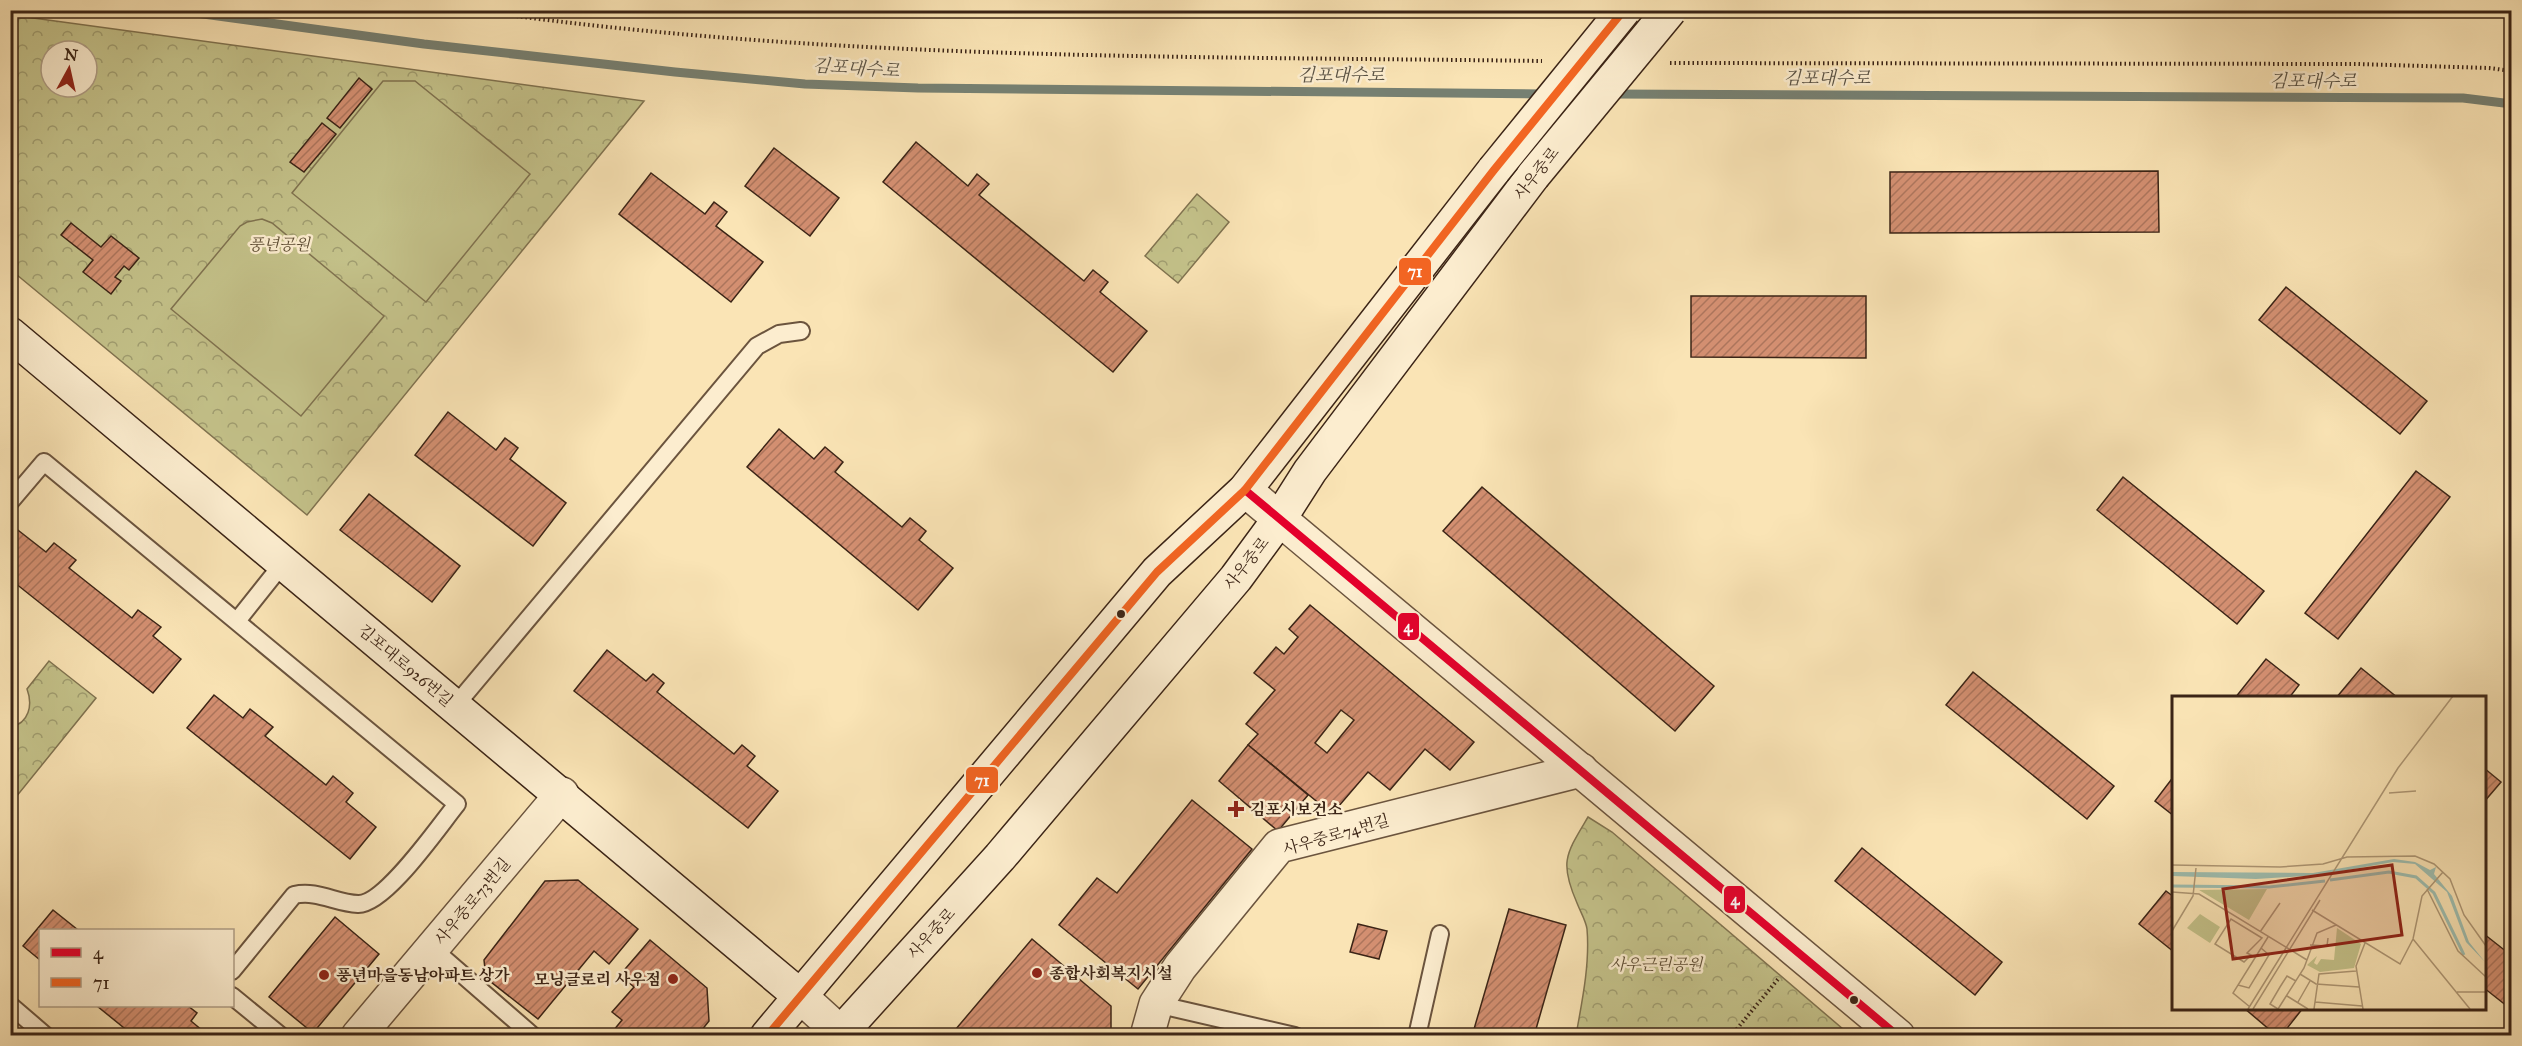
<svg xmlns="http://www.w3.org/2000/svg" width="2522" height="1046" viewBox="0 0 2522 1046" font-family="'IM FELL Great Primer','Noto Serif KR',serif">
<style>
.forest{fill:url(#forest-crowns);stroke:#807350;stroke-width:1.5;fill-rule:evenodd}
.garden{fill:#c4c28a;stroke:#807350;stroke-width:1.5}
.lines{fill:none;stroke-linecap:round;stroke-linejoin:round}
.stream{stroke:#768072;stroke-width:9}
.building{fill:url(#building-hatch);stroke:#3b2416;stroke-width:1.5;fill-rule:evenodd}
.lane-casing{stroke:#6b543e;stroke-width:20}
.street-casing{stroke:#6b543e;stroke-width:36}
.secondary-casing{stroke:#3b2416;stroke-width:36}
.path{stroke:#3b2416;stroke-width:4;stroke-dasharray:1.5 3;stroke-linecap:butt}
.lane{stroke:#fcedcf;stroke-width:16}
.street{stroke:#fcedcf;stroke-width:33}
.secondary{stroke:#fcedcf;stroke-width:33}
.secondary-bridge-casing{stroke:#3b2416;stroke-width:36;stroke-linecap:butt}
.secondary-bridge{stroke:#fcedcf;stroke-width:33}
.bus-1-casing{stroke:#fcedcf;stroke-width:12}
.bus-2-casing{stroke:#fcedcf;stroke-width:12}
.bus-1{stroke:#e4002b;stroke-width:8}
.bus-2{stroke:#f26522;stroke-width:8}
.bus-dot{fill:#3b2416;stroke:#fcedcf;stroke-width:2}
.poi-dot{fill:#8f2418;stroke:#fcedcf;stroke-width:2}
.labels{text-anchor:middle;stroke-width:5;stroke-linejoin:round;paint-order:stroke}
.street-label{font-size:16px;fill:#3b2416;stroke:#fcedcf}
.park-label{font-size:16px;font-style:italic;fill:#5d4c33;stroke:#fcedcf}
.poi-label{font-size:16px;font-weight:bold;fill:#3b2416;stroke:#fcedcf;text-anchor:start}
.water-label{font-size:18px;font-style:italic;fill:#595244;stroke:#fcedcf}
.inset-river{fill:none;stroke:#9ebeb0;stroke-width:3}
.inset-road{fill:none;stroke:#ae9775;stroke-width:1.5}
.view{fill:#8f2418;fill-opacity:0.15;stroke:#8f2418;stroke-width:3}
.inset-edge{fill:none;stroke:#3b2416;stroke-width:3}
.line-badge{stroke:#fcedcf;stroke-width:2}
.badge-label{font-size:16px;text-anchor:middle;font-weight:bold;fill:#fff}
</style>
<defs>
<pattern id="forest-crowns" width="20" height="18" patternUnits="userSpaceOnUse" patternTransform="scale(1.5)"><rect width="20" height="18" fill="#c4c28a"/><path d="M2 6a3 3 0 1 1 6 0M12 15a3 3 0 1 1 6 0" fill="none" stroke="#a09d70"/></pattern>
<pattern id="building-hatch" width="6" height="6" patternUnits="userSpaceOnUse" patternTransform="scale(1.5)"><rect width="6" height="6" fill="#d38f71"/><path d="M-1 1l2-2M0 6l6-6M5 7l2-2" fill="none" stroke="#ac755c"/></pattern>
</defs>
<rect width="100%" height="100%" fill="#fae4b5"/>
<filter id="stains"><feTurbulence type="fractalNoise" baseFrequency=".00333" numOctaves="4"/><feColorMatrix values="0 0 0 0 .2 0 0 0 0 .09 0 0 0 0 .02 0 0 0 .5 -.17"/></filter>
<radialGradient id="worn" r=".72"><stop offset=".6" stop-color="#630" stop-opacity="0"/><stop offset="1" stop-color="#630" stop-opacity=".3"/></radialGradient>
<!-- forest -->
<g class="forest">
<path d="M 11,15 L 644,101 L 307,515 L 11,270 ZM 51,51 L 87,51 L 87,87 L 51,87 Z"/>
<polygon points="1197,194 1229,222 1178,283 1145,256"/>
<path d="M 49,661 L 96,698 L 16,797 L 11,793 L 11,727 C 29,723 33,705 27,689 Z"/>
<path d="M 1588,817 L 1612,832 L 1850,1035 L 1576,1035 C 1582,1002 1590,964 1587,929 C 1586,921 1580,911 1577,903 C 1559,862 1566,854 1588,817 Z"/>
</g>
<!-- garden -->
<g class="garden">
<polygon points="383,81 415,81 530,174 426,302 292,193"/>
<polygon points="262,219 272,223 384,316 301,416 171,309 240,226 247,222"/>
</g>
<g class="lines">
<!-- stream -->
<g class="stream">
<polyline points="174,10 424,44 675,72 805,84 918,88 1546,94"/>
<polyline points="1611,94 2463,98 2512,104"/>
</g>
</g>
<!-- building -->
<g class="building">
<polygon points="359,78 372,89 340,128 327,118"/>
<polygon points="322,123 336,134 304,172 290,162"/>
<polygon points="916,142 968,186 977,174 989,184 979,195 1084,281 1093,270 1108,282 1100,292 1147,331 1113,372 883,182"/>
<polygon points="774,148 839,198 810,236 745,186"/>
<polygon points="2158,171 2159,232 1890,233 1890,172"/>
<polygon points="651,173 705,214 714,202 727,212 716,226 763,262 731,302 619,214"/>
<polygon points="71,223 101,247 111,236 139,258 129,270 124,266 115,277 121,281 111,294 83,272 93,260 61,235"/>
<polygon points="2286,287 2427,401 2400,434 2259,320"/>
<polygon points="1691,296 1866,296 1866,358 1691,357"/>
<polygon points="448,412 496,450 505,438 518,448 510,459 566,503 533,546 415,455"/>
<polygon points="779,429 814,459 825,447 843,462 835,472 902,527 910,518 926,531 919,540 953,568 918,610 747,467"/>
<polygon points="2416,471 2450,497 2338,639 2305,613"/>
<polygon points="2123,477 2264,591 2237,624 2097,510"/>
<polygon points="1482,487 1714,686 1675,731 1443,531"/>
<polygon points="369,494 460,566 432,602 340,530"/>
<polygon points="14,527 46,552 54,543 76,560 69,568 132,618 138,610 161,627 153,636 181,659 153,693 10,579 10,531"/>
<path d="M 1310,605 L 1474,742 L 1450,770 L 1425,749 L 1390,790 L 1368,772 L 1332,814 L 1248,745 L 1258,734 L 1246,724 L 1275,690 L 1254,673 L 1276,647 L 1284,654 L 1298,637 L 1289,629 ZM 1341,710 L 1354,720 L 1327,753 L 1315,743 Z"/>
<polygon points="607,650 646,681 653,674 664,683 657,692 734,754 742,745 755,756 747,766 778,791 748,828 574,691"/>
<polygon points="2266,659 2299,685 2289,698 2235,698"/>
<polygon points="2361,668 2398,698 2336,698"/>
<polygon points="1973,672 2114,786 2087,819 1946,705"/>
<polygon points="214,695 243,718 250,709 273,727 265,736 326,785 333,776 353,793 346,802 376,827 350,859 187,728"/>
<polygon points="1248,745 1308,795 1278,831 1219,781"/>
<polygon points="2484,768 2501,782 2484,802"/>
<polygon points="2174,776 2174,816 2155,801"/>
<polygon points="1192,800 1252,849 1138,989 1059,925 1097,878 1117,893"/>
<polygon points="1862,848 2002,962 1975,995 1835,881"/>
<polygon points="578,880 638,929 609,964 594,951 538,1019 486,978 484,960 545,881"/>
<polygon points="2166,891 2174,897 2174,952 2139,924"/>
<polygon points="1509,909 1566,925 1534,1036 1472,1036"/>
<polygon points="53,910 78,930 40,930 40,960 23,946"/>
<polygon points="335,917 379,954 313,1033 269,997"/>
<polygon points="1358,924 1387,931 1379,959 1350,952"/>
<polygon points="2484,934 2512,956 2512,1010 2484,988"/>
<polygon points="1032,939 1111,1006 1111,1036 950,1036"/>
<polygon points="650,940 707,988 709,1021 697,1036 609,1036 622,1020 612,1012 634,987 620,975"/>
<polygon points="97,1006 188,1006 197,1013 191,1021 209,1036 134,1036"/>
<polygon points="2244,1008 2303,1008 2281,1036 2277,1036"/>
</g>
<g class="lines">
<!-- lane casing -->
<g class="lane-casing">
<g id="lane">
<path d="M 10,502 L 44,462 L 457,804 C 439,826 385,905 358,904 C 335,903 318,890 294,895 L 232,971"/>
<polyline points="237,621 284,562"/>
<polyline points="455,706 757,346 779,334 801,331"/>
<polyline points="433,949 533,1036"/>
<polyline points="232,996 281,1036"/>
<polyline points="1156,1004 1295,1036"/>
<polyline points="10,1005 46,1036"/>
<polyline points="1417,1036 1440,934"/>
</g>
</g>
<!-- street casing -->
<g class="street-casing">
<g id="street">
<polyline points="1245,490 1898,1036"/>
<polyline points="800,996 844,1036"/>
<polyline points="358,1036 562,794"/>
<polyline points="1147,1036 1156,1004 1180,967 1279,846 1581,770"/>
</g>
</g>
<!-- secondary casing -->
<g class="secondary-casing">
<g id="secondary">
<polyline points="10,334 800,996"/>
<polyline points="767,1036 1157,572 1245,490 1494,170"/>
<polyline points="838,1036 1000,857 1236,578 1280,518 1310,471 1533,176"/>
</g>
</g>
<!-- path -->
<g class="path">
<path d="M 472,10 C 826,61 1185,56 1542,61"/>
<polyline points="1670,63 2357,64 2489,68 2512,71"/>
<polyline points="1731,1036 1779,978"/>
</g>
<!-- lane -->
<use href="#lane" class="lane"/>
<!-- street -->
<use href="#street" class="street"/>
<!-- secondary -->
<use href="#secondary" class="secondary"/>
<!-- secondary-bridge casing -->
<g class="secondary-bridge-casing">
<g id="secondary-bridge">
<polyline points="1494,170 1624,10"/>
<polyline points="1533,176 1670,10"/>
</g>
</g>
<!-- secondary-bridge -->
<use href="#secondary-bridge" class="secondary-bridge"/>
<!-- bus-1 casing -->
<g class="bus-1-casing">
<polyline id="bus-1" points="1245,490 1898,1036"/>
</g>
<!-- bus-2 casing -->
<g class="bus-2-casing">
<polyline id="bus-2" points="767,1036 1157,572 1245,490 1494,170 1624,10"/>
</g>
<!-- bus-1 -->
<use href="#bus-1" class="bus-1"/>
<!-- bus-2 -->
<use href="#bus-2" class="bus-2"/>
</g>
<!-- markers -->
<g class="bus-dot">
<circle cx="1121" cy="614" r="5"/>
<circle cx="1854" cy="1000" r="5"/>
</g>
<g class="poi-dot">
<path d="M1233 800h6v6h6v6h-6v6h-6v-6h-6v-6h6z"/>
<circle cx="1037" cy="973" r="6"/>
<circle cx="324" cy="975" r="6"/>
<circle cx="673" cy="979" r="6"/>
</g>
<g class="labels">
<!-- street labels -->
<g class="street-label">
<text transform="translate(1536 173) rotate(-52)" y="6">사우중로</text>
<text transform="translate(1246 563) rotate(-52)" y="6">사우중로</text>
<text transform="translate(406 665) rotate(40)" y="6">김포대로926번길</text>
<text transform="translate(1336 834) rotate(-16)" y="6">사우중로74번길</text>
<text transform="translate(472 901) rotate(-50)" y="6">사우중로73번길</text>
<text transform="translate(931 933) rotate(-48)" y="6">사우중로</text>
</g>
<!-- park labels -->
<g class="park-label">
<text x="279" y="250">풍년공원</text>
<text x="1656" y="970">사우근린공원</text>
</g>
<!-- poi labels -->
<g class="poi-label">
<text x="1250" y="815">김포시보건소</text>
<text x="1049" y="979">종합사회복지시설</text>
<text x="336" y="981">풍년마을동남아파트 상가</text>
<text x="661" y="985" text-anchor="end">모닝글로리 사우점</text>
</g>
<!-- water labels -->
<g class="water-label">
<text transform="translate(856 68) rotate(4)" y="6">김포대수로</text>
<text x="1341" y="81">김포대수로</text>
<text x="1827" y="84">김포대수로</text>
<text x="2313" y="87">김포대수로</text>
</g>
</g>
<!-- overview -->
<g transform="translate(2172 696)">
<rect width="314" height="314" fill="#fae4b5"/>
<path d="M 95,193 L 77,224 L 27,194 ZM 165,232 L 189,248 L 182,272 L 148,276 L 135,269 L 145,260 L 142,267 L 145,269 L 149,263 L 162,264 Z" fill="#c4c28a"/>
<path d="M 28,218 L 48,231 L 38,247 L 15,232 Z" fill="#c4c28a"/>
<path d="M 222,163 L 243,166 L 258,174 L 264,171 L 262,178 L 280,200 L 297,246 L 313,266 L 294,246 L 275,196 L 243,168 L 221,166 L 148,179 L 84,183 L 0,180 L 0,176 L 141,177 Z" fill="#9ebeb0"/>
<path class="inset-river" d="M 158,184 L 217,176 L 244,181 L 262,197 L 292,259M 0,190 L 97,191 L 153,185"/>
<path class="inset-road" d="M 217,97 L 244,95M 0,169 L 108,171 L 151,168 L 175,161 L 243,160 L 262,168 L 278,183 L 292,219 L 314,250M 255,193 L 286,255 L 314,281M 0,196 L 27,198 L 135,264M 140,214 L 228,268 L 241,243 L 250,200 L 271,176M 0,235 L 21,200 L 24,172M 88,236 L 108,207M 241,243 L 298,313M 138,249 L 155,250 L 156,242M 79,259 L 72,266 L 43,248 L 59,223 L 90,242 L 75,257 L 83,261M 128,278 L 144,288 L 187,291M 66,289 L 77,292 L 97,259 L 89,252M 285,296 L 314,296M 115,300 L 136,313M 126,306 L 138,285M 143,306 L 190,310M 78,311 L 61,297 L 96,241M 76,313 L 226,72 L 281,0M 81,313 L 148,204M 106,313 L 132,272 L 145,237 L 164,229M 106,313 L 98,308 L 108,291 L 115,280 L 124,285M 142,313 L 147,278 L 184,275M 191,313 L 184,270 L 193,247"/>
<path class="view" d="M 220,169 L 230,239 L 61,263 L 51,193 Z"/>
<rect width="314" height="314" class="inset-edge"/>
</g>
<g class="line-badge">
<rect x="1398" y="257" width="34" height="29" rx="6" fill="#f26522"/>
<rect x="1397" y="612" width="23" height="29" rx="6" fill="#e4002b"/>
<rect x="965" y="766" width="34" height="28" rx="6" fill="#f26522"/>
<rect x="1723" y="885" width="23" height="29" rx="6" fill="#e4002b"/>
</g>
<g class="badge-label">
<text x="1415" y="277">71</text>
<text x="1408" y="632">4</text>
<text x="982" y="786">71</text>
<text x="1735" y="905">4</text>
</g>
<!-- margin -->
<rect width="2522" height="1046" fill="none" stroke="#fae4b5" stroke-width="36"/>
<rect x="12" y="12" width="2498" height="1022" fill="none" stroke="#3b2416" stroke-width="3"/>
<rect x="18" y="18" width="2486" height="1010" fill="none" stroke="#3b2416" stroke-width="1.5"/>
<!-- legend -->
<rect x="39" y="929" width="195" height="78" fill="#fcedcf" stroke="#af9d85" stroke-width="1.5"/>
<rect x="51" y="948" width="30" height="9" fill="#e4002b" stroke="#af9d85" stroke-width="1.5"/>
<text x="93" y="959" font-size="18" fill="#3b2416">4</text>
<rect x="51" y="978" width="30" height="9" fill="#f26522" stroke="#af9d85" stroke-width="1.5"/>
<text x="93" y="989" font-size="18" fill="#3b2416">71</text>
<!-- north arrow -->
<g transform="translate(69 69) rotate(8)"><circle r="28" fill="#fcedcf" stroke="#af9d85" stroke-width="1.5"/>
<path d="M0-4.5L10 22L0 15L-10 22Z" fill="#8f2418"/>
<text y="-9" font-size="16" font-weight="bold" text-anchor="middle" fill="#3b2416">N</text>
</g>
<rect width="100%" height="100%" filter="url(#stains)"/>
<rect width="100%" height="100%" fill="url(#worn)"/>
</svg>
